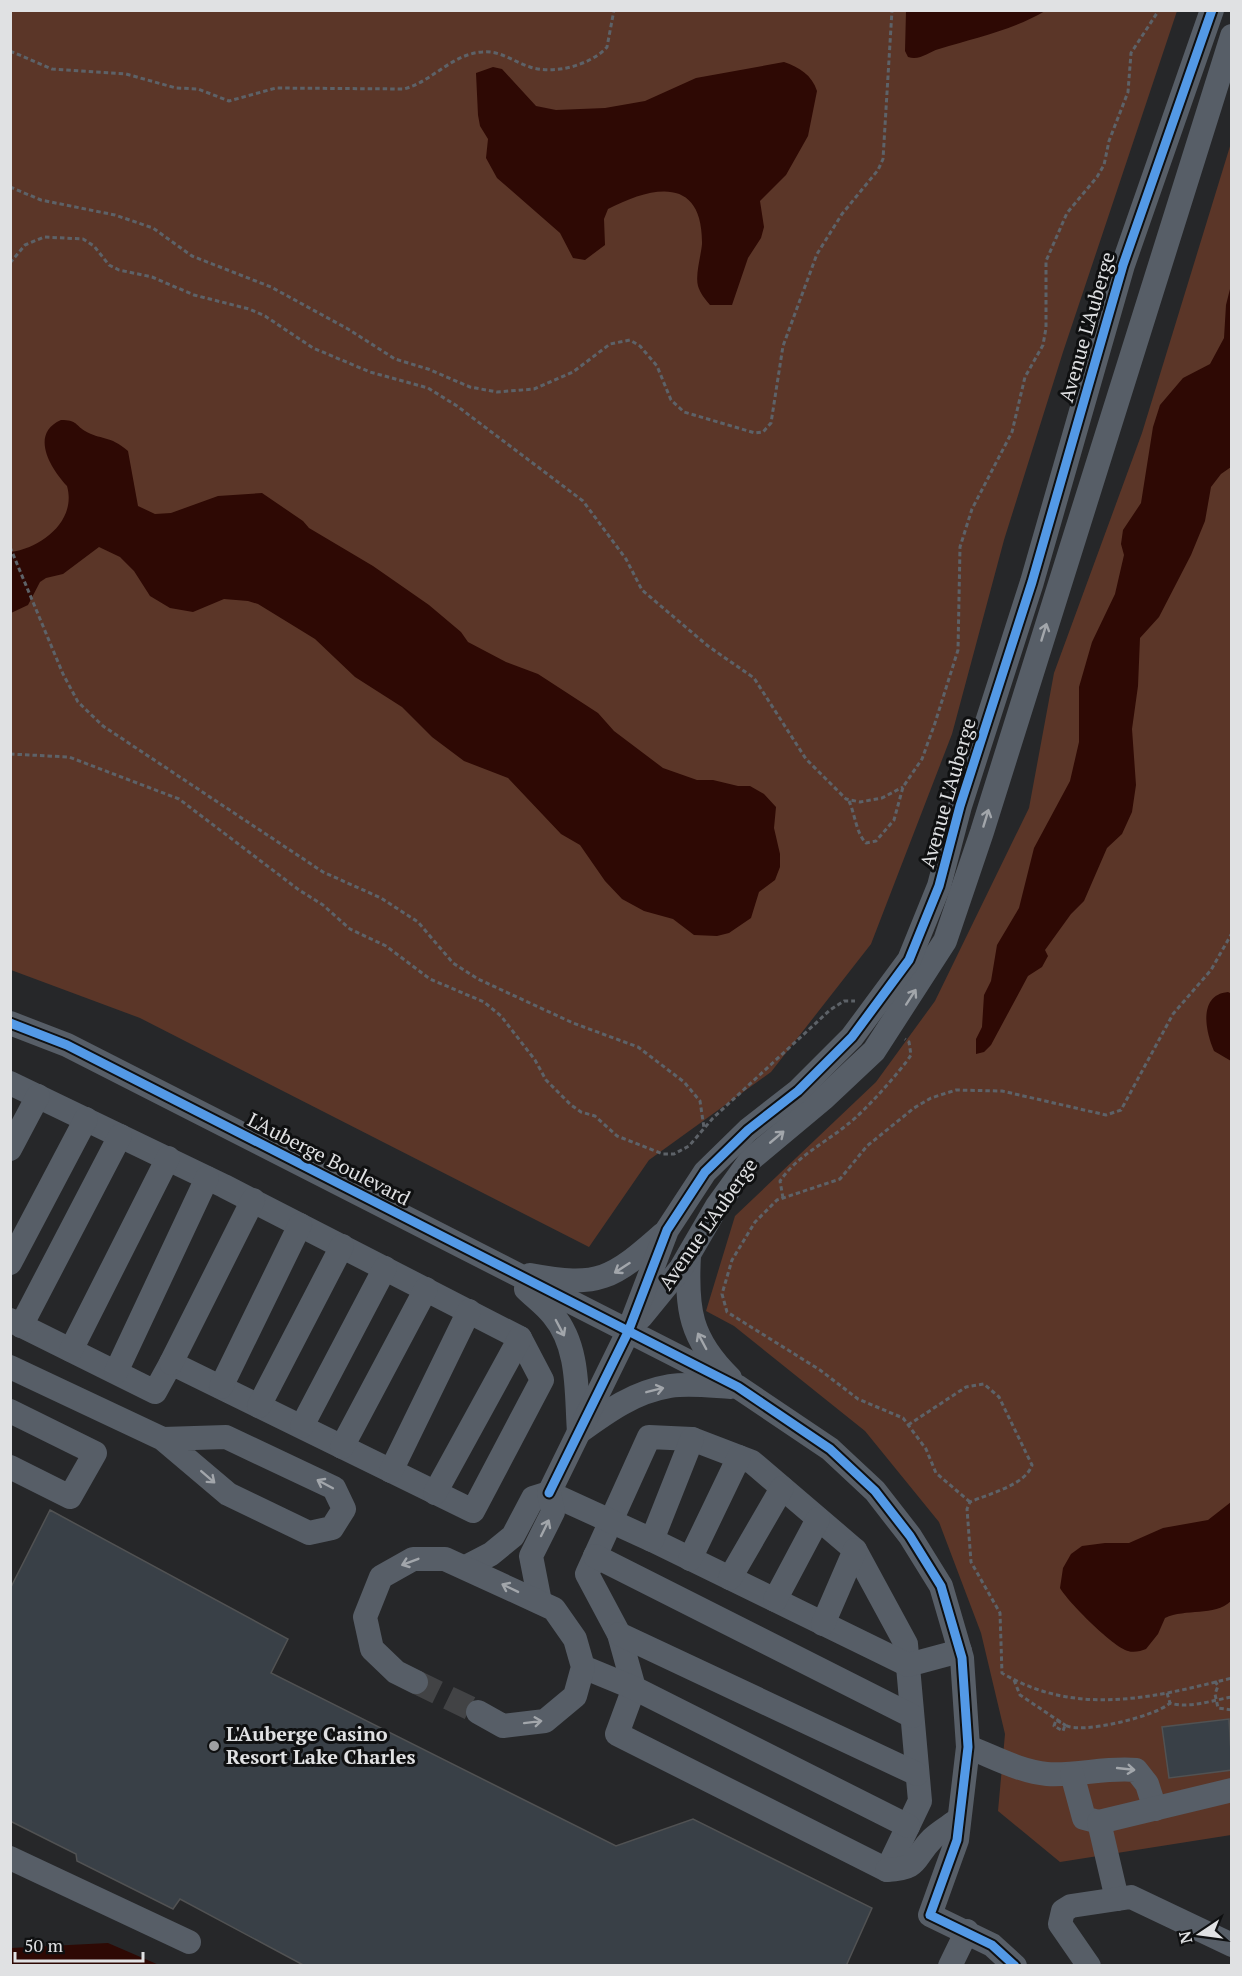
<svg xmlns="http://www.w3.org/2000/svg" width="1242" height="1976" viewBox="0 0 1242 1976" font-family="'PT Serif',serif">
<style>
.green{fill:#5b3628}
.water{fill:#2e0904}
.building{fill:#394047;stroke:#515253;stroke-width:1.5}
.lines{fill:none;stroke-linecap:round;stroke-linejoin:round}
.minor-tunnel{stroke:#424345;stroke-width:24;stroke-dasharray:24 12;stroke-linecap:butt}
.path{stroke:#5d6268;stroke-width:3;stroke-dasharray:4.5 3;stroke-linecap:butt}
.minor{stroke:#575e67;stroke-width:24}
.cycleway-casing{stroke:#0f1011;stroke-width:13}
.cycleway{stroke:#5399e6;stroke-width:9}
.oneway{stroke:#a2a6ab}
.poi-dot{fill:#9fa0a2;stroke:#0f1011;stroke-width:2}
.labels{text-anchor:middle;stroke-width:6;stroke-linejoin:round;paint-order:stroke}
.street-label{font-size:20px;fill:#e0e1e3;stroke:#0f1011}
.poi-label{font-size:20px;font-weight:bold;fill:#e0e1e3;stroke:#0f1011;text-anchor:start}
</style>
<rect width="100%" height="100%" fill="#262729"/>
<!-- green -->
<g class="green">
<polygon points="10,11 1177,11 1063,352 1004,540 952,734 871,944 771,1072 649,1160 589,1247 140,1018 11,970"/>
<polygon points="1231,143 1231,1835 1060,1862 998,1811 1005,1734 981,1633 939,1522 865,1431 734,1326 706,1311 735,1216 876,1082 935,1001 1029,808 1054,673 1142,433"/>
</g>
<!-- water -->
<g class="water">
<path d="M 906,11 L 906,10 L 1045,11 C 1013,30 975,38 939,49 C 928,52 920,61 908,57 L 905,51 Z"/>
<path d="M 784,62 C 799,67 812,75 817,91 L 808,136 L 786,175 L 760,201 L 764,227 L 761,238 L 748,258 L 732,305 L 710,305 C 705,299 700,293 698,286 C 695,275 701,256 702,244 C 703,175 652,186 608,209 L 604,219 L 605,245 L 585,260 L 573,258 L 560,233 L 497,178 L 486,158 L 488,139 L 480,126 L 478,115 L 476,73 L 493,67 L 502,69 L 536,106 L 556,110 L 605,108 L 645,101 L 696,78 Z"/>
<polygon points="1231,285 1231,467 1221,474 1211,487 1205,521 1191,555 1159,617 1140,638 1138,686 1132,729 1136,785 1132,812 1122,834 1107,848 1084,901 1071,914 1045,950 1048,956 1042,967 1028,976 991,1045 984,1052 976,1054 976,1039 982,1027 984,995 991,981 997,945 1019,908 1034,848 1070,781 1079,742 1079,687 1092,642 1115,594 1124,555 1121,544 1123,530 1141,503 1153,427 1160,405 1183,378 1210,364 1224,338 1226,305"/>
<path d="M 61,420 C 77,420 74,424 85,431 C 100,440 110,435 128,451 L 138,506 L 155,514 L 171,513 L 218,496 L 262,493 L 303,521 L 309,528 L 373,566 L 429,605 L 461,632 L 468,642 L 506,662 L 538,674 L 598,713 L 614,731 L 663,768 L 697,780 L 713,780 L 738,786 L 750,786 L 764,794 L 776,807 L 774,828 L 780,854 L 780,867 L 775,880 L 759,892 L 751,918 L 729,933 L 717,936 L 694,935 L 673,919 L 644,911 L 622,899 L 605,881 L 580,845 L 561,834 L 508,778 L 464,761 L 432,737 L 402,707 L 355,677 L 315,639 L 258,604 L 248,601 L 224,599 L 193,612 L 170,608 L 150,596 L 134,571 L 120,557 L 99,547 L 63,574 L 46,578 L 40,582 L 28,605 L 11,613 L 11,552 C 41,548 77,521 67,486 C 51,469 29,434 61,420 Z"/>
<path d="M 1228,992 L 1232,994 L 1231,1061 L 1214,1051 C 1206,1033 1197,995 1228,992 Z"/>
<path d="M 1231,1502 L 1231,1601 C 1214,1617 1186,1608 1165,1618 L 1158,1634 L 1146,1649 C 1141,1651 1134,1653 1128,1651 C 1113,1647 1068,1602 1060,1588 L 1063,1568 L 1071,1554 L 1082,1546 L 1105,1543 L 1129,1543 L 1163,1528 L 1208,1520 Z"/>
<polygon points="108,1943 159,1965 11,1965 11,1948"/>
</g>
<!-- building -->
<g class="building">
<polygon points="50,1510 288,1639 271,1673 616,1846 693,1819 872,1908 846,1966 305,1966 180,1899 173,1909 77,1861 76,1854 10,1821 10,1589"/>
<polygon points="1229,1719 1232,1770 1169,1778 1162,1727"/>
</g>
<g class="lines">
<!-- minor-tunnel -->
<polyline class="minor-tunnel" points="416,1682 478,1712"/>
<!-- path -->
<g class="path">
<path d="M 10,51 L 52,69 L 126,74 L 176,88 L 198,89 L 229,101 L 276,88 L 404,89 C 433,81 452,54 482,52 C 500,50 514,62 530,67 C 554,75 591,65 607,47 L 614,10"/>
<polyline points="10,187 41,200 115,215 153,228 192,256 271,287 348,329 395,359 428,369 470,387 497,392 534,389 573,372 610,344 630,340 640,346 657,366 671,400 684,412 755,433 763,432 771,423 783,346 817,254 842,214 878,170 883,159 892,10"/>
<polyline points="10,263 25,245 44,237 83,239 94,246 109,265 119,270 152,277 194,295 249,309 265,316 313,348 370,372 428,388 457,406 583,501 626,559 642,590 708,646 754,678 806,759 846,799 860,802 882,798 903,787"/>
<polyline points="10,547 63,674 78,702 103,726 323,872 381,898 418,922 453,963 478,979 573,1023 638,1047 684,1082 700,1101 704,1128"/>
<polyline points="10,754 69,757 179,799 299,890 323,905 350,929 386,946 430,979 484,1002 501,1016 535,1060 546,1080 571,1105 581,1112 595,1116 617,1136 663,1154 674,1154 689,1146 713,1118 830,1010 844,1001 855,1001"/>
<path d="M 849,801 C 855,814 856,833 866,843 L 876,841 L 894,820 L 903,787 L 922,759 L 935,723 L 958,650 L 960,547 L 972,509 L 1012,432 L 1025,377 L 1043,345 L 1046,328 L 1046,261 L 1067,213 L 1097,177 L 1104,165 L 1109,141 L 1128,92 L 1131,53 L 1159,10"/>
<path d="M 783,1198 L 780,1181 C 798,1155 824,1144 848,1124 C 864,1112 900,1072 911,1055 L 909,1042 L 905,1039"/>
<path d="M 908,1425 L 966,1387 L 984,1384 L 999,1397 L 1032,1465 C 1026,1485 988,1494 970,1502 L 967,1509 L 971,1562 L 1000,1613 L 1002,1673 C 1076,1717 1152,1698 1232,1678"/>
<polyline points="970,1502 936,1473 926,1449 903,1418 858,1399 820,1370 727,1312 722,1294 732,1260 755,1222 777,1200 840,1179 867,1146 914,1108 931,1098 956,1090 1002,1091 1106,1115 1121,1110 1173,1014 1211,970 1232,933"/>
<path d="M 1014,1680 L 1020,1695 L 1065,1725 L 1056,1720 L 1054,1726 L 1063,1731 L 1065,1725 C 1080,1735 1157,1716 1170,1703"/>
<polyline points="1215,1681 1218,1686 1215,1694 1218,1708 1232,1710"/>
<path d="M 1167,1693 L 1170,1703 C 1189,1709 1213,1700 1232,1697"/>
</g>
<!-- minor -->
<g class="minor">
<polyline points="10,1023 67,1045 738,1387 830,1449 875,1491 910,1536 941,1586 962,1658 968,1747 957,1840 930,1915 992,1945 1015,1966"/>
<polyline points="10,1083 224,1186 520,1338 542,1380 473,1511 171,1363 155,1392 10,1320"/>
<polyline points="10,1149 38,1096"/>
<path d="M 689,1255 C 686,1309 690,1339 730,1378"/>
<polyline points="10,1263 86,1119"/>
<path d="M 530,1275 C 599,1288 612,1279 663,1234"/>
<path d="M 526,1289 C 534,1297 545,1305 553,1315 C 580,1347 576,1393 579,1432 C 608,1411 634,1392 670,1386 C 689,1383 712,1386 731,1387"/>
<polyline points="641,1317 681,1268 717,1206 751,1159 824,1098 874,1051 945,941 982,832 1232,36"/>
<polyline points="21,1326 120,1136"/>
<polyline points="71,1350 168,1158"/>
<polyline points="171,1363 253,1200"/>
<polyline points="10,1367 163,1439 228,1494 309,1533 332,1528 344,1509 334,1488 226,1437 163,1439"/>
<polyline points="116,1372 207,1178"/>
<polyline points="221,1387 300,1225"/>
<polyline points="259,1406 342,1246"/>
<polyline points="10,1411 95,1453 70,1497 10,1467"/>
<polyline points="302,1426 385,1268"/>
<polygon points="649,1437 692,1439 752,1462 855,1550 906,1644 920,1801 887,1870 617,1734 634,1688 619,1634 587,1574"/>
<polyline points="342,1447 426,1289"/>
<polyline points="391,1471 469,1311"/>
<polyline points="435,1493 520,1338"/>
<polyline points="549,1493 628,1332 667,1230 705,1172 748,1130 798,1091 852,1037 909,960 939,886 960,806 1032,582 1123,265 1212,10"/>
<polyline points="652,1540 908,1665 960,1651"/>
<polyline points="595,1556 912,1716"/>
<polyline points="690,1559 739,1457"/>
<polyline points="466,1567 491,1554 513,1536 533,1498 549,1493 652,1540 692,1439"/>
<polyline points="730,1578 782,1488"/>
<polyline points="775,1600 818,1519"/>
<polyline points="540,1602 531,1556 553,1512 549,1493"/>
<polyline points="823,1624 855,1550"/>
<polyline points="619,1634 917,1774"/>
<polyline points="583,1667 634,1688 908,1826"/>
<polyline points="416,1682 396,1672 372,1649 365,1617 381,1577 413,1559 445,1559 554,1609 575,1639 583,1667 575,1696 545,1721 503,1726 478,1712"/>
<path d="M 968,1747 C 992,1756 1021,1772 1047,1774 C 1077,1776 1106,1767 1136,1770 L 1147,1784 L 1155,1809"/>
<polyline points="1072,1774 1084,1818 1099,1822"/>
<polyline points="10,1858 189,1942"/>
<path d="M 887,1870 C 920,1869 913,1858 932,1839 C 939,1832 950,1826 959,1819"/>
<polyline points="1117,1899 1099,1822 1232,1790"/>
<polyline points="950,1966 967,1931"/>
<polyline points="1089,1966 1060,1924 1063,1911 1071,1906 1131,1897 1232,1945"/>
</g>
<!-- cycleway casing -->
<g class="cycleway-casing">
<g id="cycleway">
<polyline points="10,1023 67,1045 738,1387 830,1449 875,1491 910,1536 941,1586 962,1658 968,1747 957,1840 930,1915 992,1945 1015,1966"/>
<polyline points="549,1493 628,1332 667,1230 705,1172 748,1130 798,1091 852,1037 909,960 939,886 960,806 1032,582 1123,265 1212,10"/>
</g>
</g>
<!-- cycleway -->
<use href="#cycleway" class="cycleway"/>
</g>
<!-- one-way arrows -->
<defs><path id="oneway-shaft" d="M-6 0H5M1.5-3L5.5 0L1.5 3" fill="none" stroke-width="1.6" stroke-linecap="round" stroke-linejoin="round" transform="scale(1.5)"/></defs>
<g class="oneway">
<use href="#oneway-shaft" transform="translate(1044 632) rotate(-73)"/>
<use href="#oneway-shaft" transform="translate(986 818) rotate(-73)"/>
<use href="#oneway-shaft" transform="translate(911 997) rotate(-57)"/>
<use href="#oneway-shaft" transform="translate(777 1137) rotate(-40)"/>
<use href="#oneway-shaft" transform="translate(622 1268) rotate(147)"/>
<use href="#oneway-shaft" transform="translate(560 1328) rotate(62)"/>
<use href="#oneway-shaft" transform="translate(702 1341) rotate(-118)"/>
<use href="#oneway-shaft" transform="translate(655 1390) rotate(-14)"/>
<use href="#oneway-shaft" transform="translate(208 1477) rotate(41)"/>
<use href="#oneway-shaft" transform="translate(325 1484) rotate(-152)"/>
<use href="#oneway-shaft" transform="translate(545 1528) rotate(-64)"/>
<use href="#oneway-shaft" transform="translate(410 1562) rotate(159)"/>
<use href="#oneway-shaft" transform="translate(510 1588) rotate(-154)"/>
<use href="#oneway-shaft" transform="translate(533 1722) rotate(-7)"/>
<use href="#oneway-shaft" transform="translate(1126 1769) rotate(6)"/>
</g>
<!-- markers -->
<circle class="poi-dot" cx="214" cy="1746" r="6"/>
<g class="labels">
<!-- street labels -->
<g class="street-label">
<text transform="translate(1087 327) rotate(-74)" y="7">Avenue L'Auberge</text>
<text transform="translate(948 793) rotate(-74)" y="7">Avenue L'Auberge</text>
<text transform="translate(329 1159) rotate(27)" y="7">L'Auberge Boulevard</text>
<text transform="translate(708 1224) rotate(-55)" y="7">Avenue L'Auberge</text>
</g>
<!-- poi labels -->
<g class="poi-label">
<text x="226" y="1741">L'Auberge Casino<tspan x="226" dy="23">Resort Lake Charles</tspan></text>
</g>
</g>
<!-- border -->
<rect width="1242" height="1976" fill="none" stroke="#e0e1e3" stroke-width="24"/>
<!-- north arrow -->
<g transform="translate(1200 1934) rotate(257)" stroke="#0f1011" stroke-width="4.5" paint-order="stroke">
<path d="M0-4.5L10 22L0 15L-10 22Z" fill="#e0e1e3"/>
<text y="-9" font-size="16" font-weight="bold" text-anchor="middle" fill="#e0e1e3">N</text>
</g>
<!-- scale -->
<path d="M15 1952v9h128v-9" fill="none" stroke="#e0e1e3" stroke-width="3"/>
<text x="24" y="1952" font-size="18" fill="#e0e1e3" stroke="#0f1011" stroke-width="4.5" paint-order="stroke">50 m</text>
</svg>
